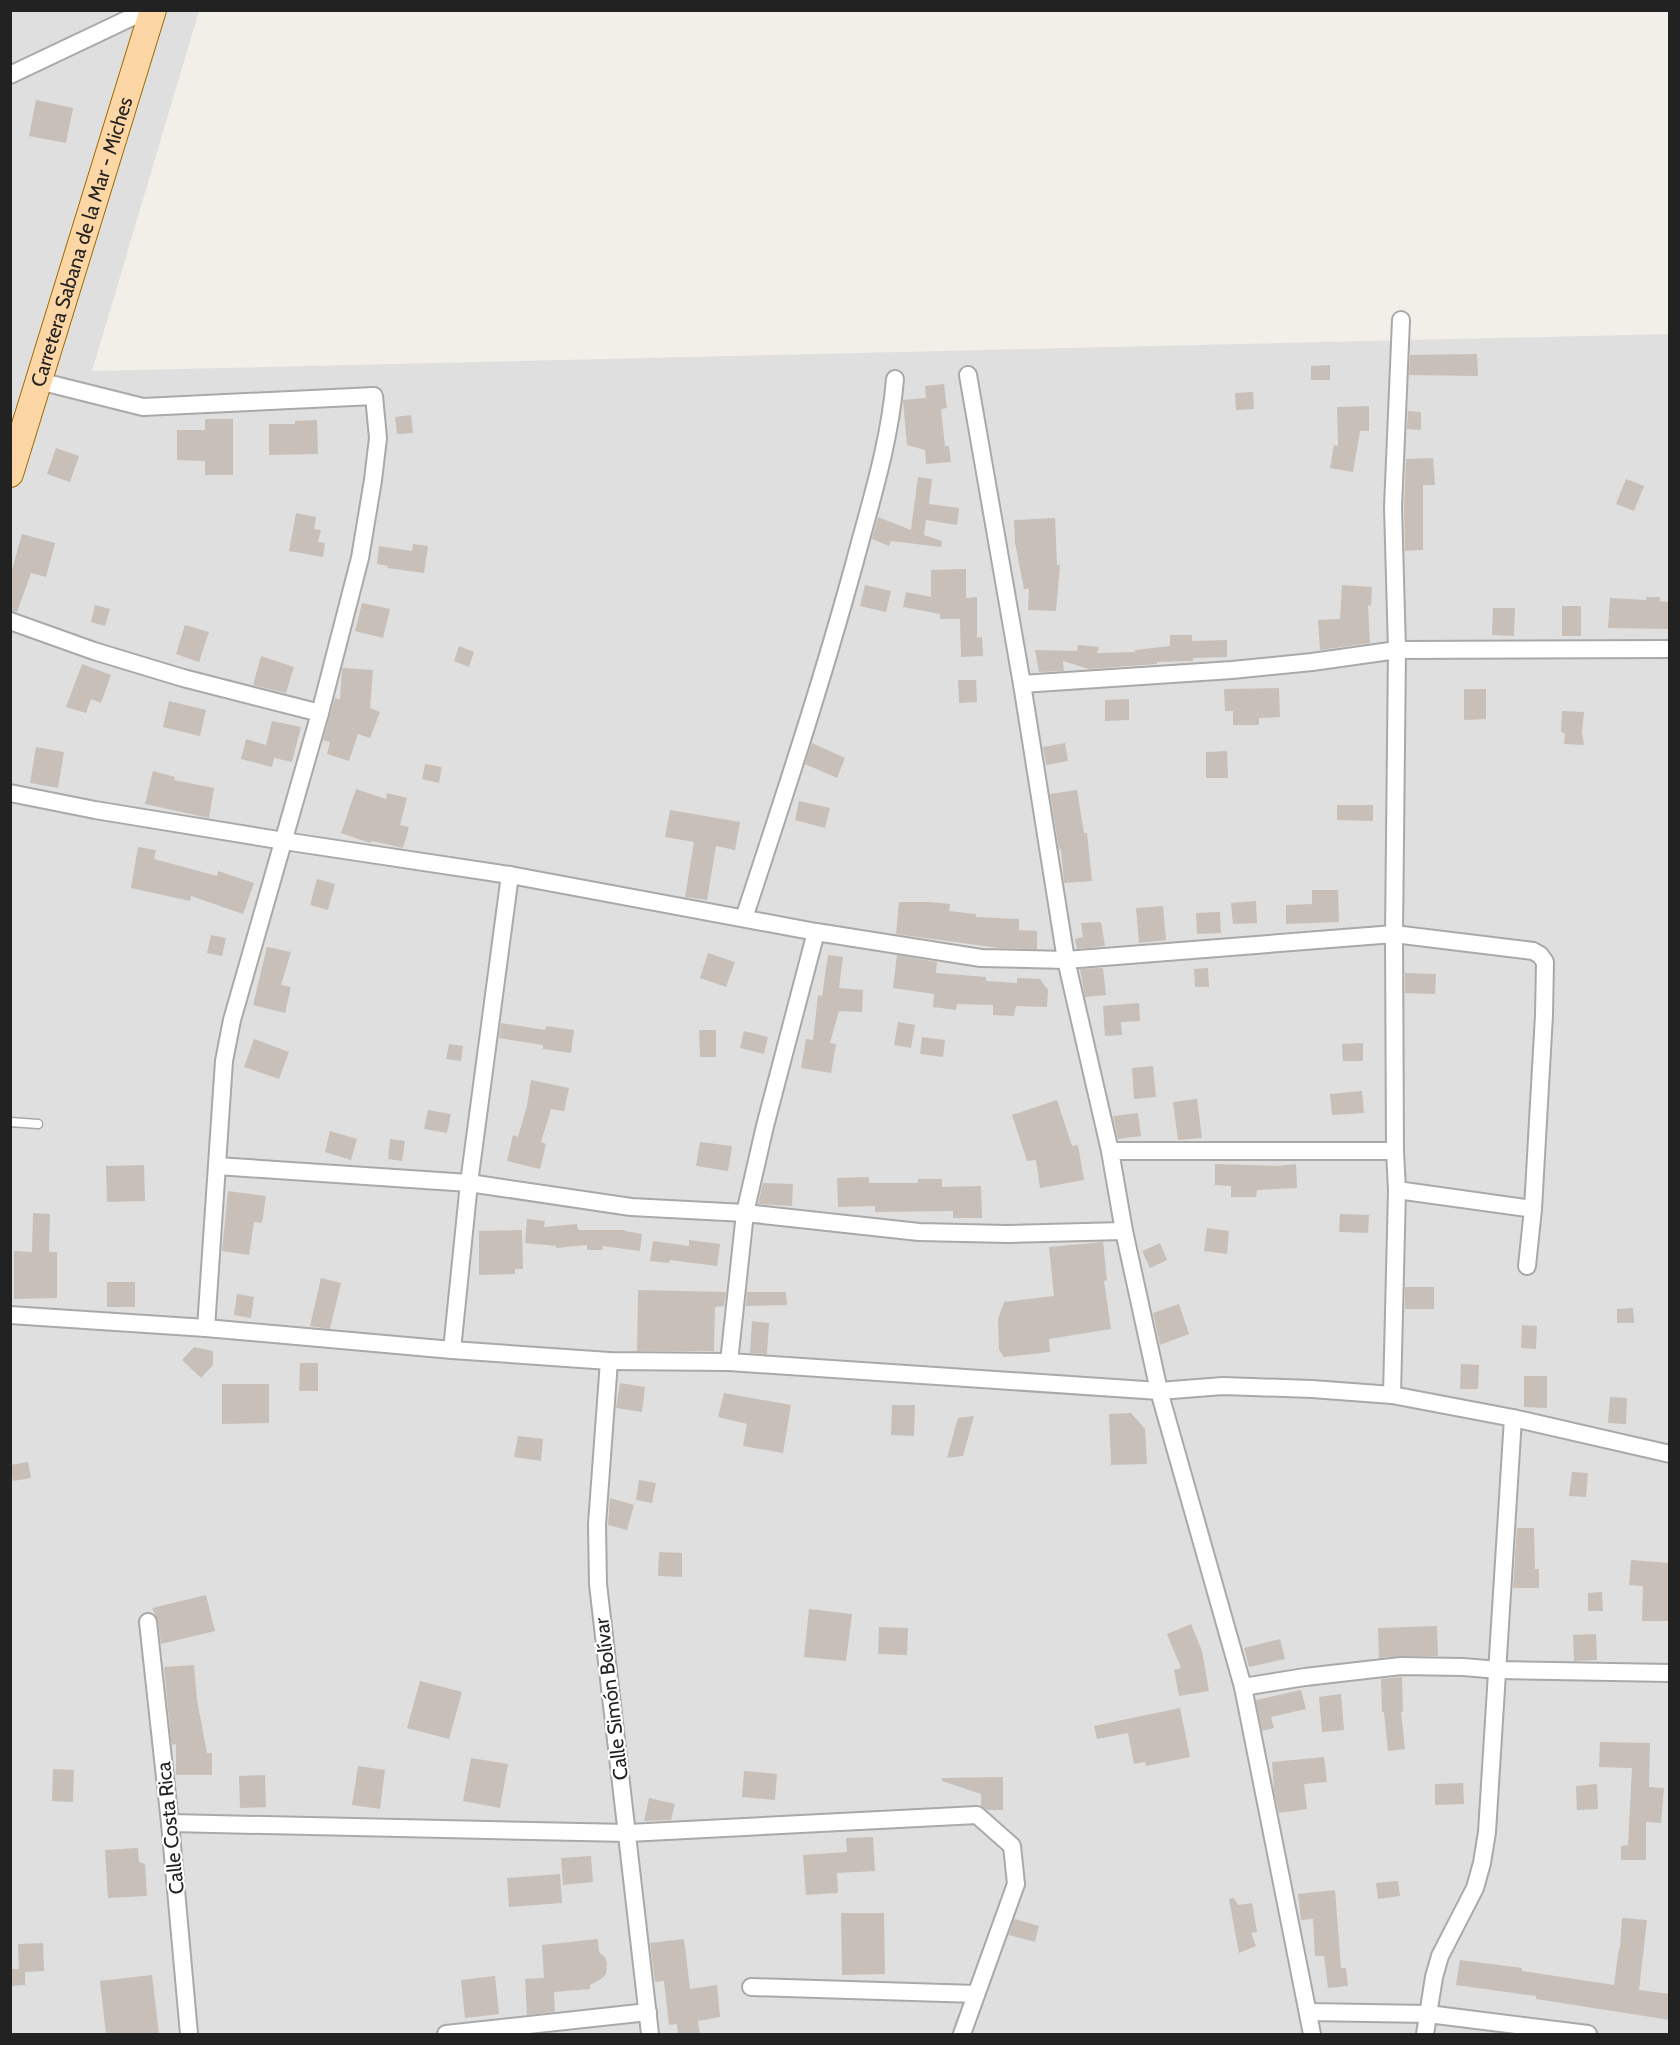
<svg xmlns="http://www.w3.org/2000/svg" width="1680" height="2045" viewBox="0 0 1680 2045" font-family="Cabin,sans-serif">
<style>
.residential{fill:#e0dfdf}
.building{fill:#c7bfb8}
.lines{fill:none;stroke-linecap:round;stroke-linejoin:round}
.lane-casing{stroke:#a9a9a9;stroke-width:11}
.street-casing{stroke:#a9a9a9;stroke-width:20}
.primary-casing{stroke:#a06b00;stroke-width:28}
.lane{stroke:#fff;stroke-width:8}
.street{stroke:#fff;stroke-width:16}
.primary{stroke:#fcd6a4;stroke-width:26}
.labels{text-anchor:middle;stroke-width:4.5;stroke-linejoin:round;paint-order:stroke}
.street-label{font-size:20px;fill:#222;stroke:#fff}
</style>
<rect width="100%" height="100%" fill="#f2efe9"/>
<!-- residential -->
<polygon class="residential" points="11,11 199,11 92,371 1669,334 1669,2034 11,2034"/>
<!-- building -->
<g class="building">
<polygon points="36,100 73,108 66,143 29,136"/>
<polygon points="1477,354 1478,376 1409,375 1410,355"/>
<polygon points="1330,365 1330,380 1311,380 1311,366"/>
<polygon points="944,384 947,408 941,409 945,446 949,446 951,462 926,464 925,450 907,445 903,400 926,398 925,386"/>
<polygon points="1253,392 1254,409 1236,410 1235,393"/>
<polygon points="1369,406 1369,431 1360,431 1353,472 1330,468 1334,445 1338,446 1337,407"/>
<polygon points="1408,411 1421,412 1421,430 1407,429"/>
<polygon points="411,415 413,433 397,434 395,417"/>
<polygon points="205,419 233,419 233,475 205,475 205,461 177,460 177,430 205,430"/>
<polygon points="317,420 318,454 269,455 269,424 295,424 295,421"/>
<polygon points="56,448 79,456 70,482 47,474"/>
<polygon points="1433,458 1435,485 1423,485 1423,550 1405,551 1404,507 1406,459"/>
<polygon points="918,477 932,479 929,504 959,508 957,525 926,520 924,535 942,541 941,547 891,541 889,546 872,539 878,517 911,530"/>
<polygon points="1626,479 1644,486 1634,511 1616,504"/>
<polygon points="296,513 316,517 314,529 321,530 318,542 325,543 323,557 289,551"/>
<polygon points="1055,518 1057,565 1060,565 1056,611 1028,610 1029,589 1024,589 1015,543 1014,520"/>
<polygon points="22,534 55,543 46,577 31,573 17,612 10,611 10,577"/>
<polygon points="413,544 428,546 424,573 387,568 388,566 377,564 379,546 412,551"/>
<polygon points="966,569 966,598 977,597 977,638 982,637 983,656 961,657 960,619 940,619 940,614 903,607 906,592 931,597 931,570"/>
<polygon points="865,585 891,591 886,612 860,606"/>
<polygon points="1342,585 1372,587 1371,606 1368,605 1370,643 1320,650 1318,620 1340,619"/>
<polygon points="1646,597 1660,597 1660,601 1670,602 1670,629 1608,628 1610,598 1646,600"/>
<polygon points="362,603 390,609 383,638 355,631"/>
<polygon points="95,605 110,609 105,626 91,622"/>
<rect x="1562" y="606" width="19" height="30"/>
<polygon points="1493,608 1515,608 1514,636 1492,635"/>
<polygon points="185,625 209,632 199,662 176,654"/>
<polygon points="1170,635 1192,635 1192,641 1227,640 1227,657 1193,658 1193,661 1157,662 1157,664 1089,669 1063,661 1064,671 1039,672 1035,650 1077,651 1078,645 1099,647 1097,653 1135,652 1135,650 1170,646"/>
<polygon points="459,646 474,652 469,667 454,661"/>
<polygon points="261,656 294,667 286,693 253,685"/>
<polygon points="82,664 111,675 101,703 91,699 86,713 66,707"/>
<polygon points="342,668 373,670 370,708 380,712 370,738 358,734 349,761 327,754 330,742 323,740 335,698 340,700"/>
<polygon points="958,680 976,680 977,702 959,703"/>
<polygon points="1279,688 1280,717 1259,718 1259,725 1233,725 1233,711 1225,711 1224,689"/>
<polygon points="1464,689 1486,689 1486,719 1464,720"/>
<polygon points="1129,699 1129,720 1105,721 1105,700"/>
<polygon points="169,701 206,710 200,736 163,727"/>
<polygon points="1562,711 1584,712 1582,732 1584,745 1564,744 1565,733 1561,732"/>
<polygon points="272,721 301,727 292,762 274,758 272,767 241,759 246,739 266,745"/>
<polygon points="812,743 845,758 837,778 805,764"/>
<polygon points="1065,743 1068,761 1046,765 1043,747"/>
<polygon points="36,747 64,752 58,788 30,783"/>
<polygon points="1227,751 1228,778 1206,778 1206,752"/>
<polygon points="425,764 442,767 439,783 422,779"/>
<polygon points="153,771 175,777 174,780 214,788 209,818 145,804"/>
<polygon points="356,789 386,799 387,793 407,798 400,825 409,827 403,848 372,841 370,843 341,833"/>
<polygon points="1077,790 1084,833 1087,833 1092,881 1064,883 1061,849 1059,850 1050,794"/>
<polygon points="799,801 830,808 825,828 795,820"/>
<polygon points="1337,805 1373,805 1373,821 1337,820"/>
<polygon points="670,810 740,822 735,850 716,846 707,900 685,897 694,842 665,837"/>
<polygon points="138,847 156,850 154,859 217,876 218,871 254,883 243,914 191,896 190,901 131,888"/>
<polygon points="317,879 335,884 328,910 310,905"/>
<polygon points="1312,890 1338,890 1339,922 1286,924 1286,905 1312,904"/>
<polygon points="1256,901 1257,923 1233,924 1231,903"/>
<polygon points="899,902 930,902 950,904 949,911 976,914 976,917 1019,919 1019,930 1037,931 1037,949 999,948 896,934"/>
<polygon points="1163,906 1166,940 1139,943 1136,908"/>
<polygon points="1220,912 1221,933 1197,934 1196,913"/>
<polygon points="1101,922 1105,946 1077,949 1075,939 1083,937 1081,923"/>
<polygon points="211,935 226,938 222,956 207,953"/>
<polygon points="267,947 291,952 281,985 291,987 285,1013 253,1005"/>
<polygon points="708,953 735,962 726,987 700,978"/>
<polygon points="828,955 843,957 839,988 863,990 862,1012 839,1011 830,1043 836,1044 831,1073 801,1068 806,1039 813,1040 818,995 822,996"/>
<polygon points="897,955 937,962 936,973 986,977 986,981 1017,983 1017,978 1040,979 1048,990 1047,1007 1016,1006 1014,1016 993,1015 993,1005 957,1004 956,1010 933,1007 934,994 893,988"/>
<polygon points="1103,968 1106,995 1085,997 1080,969"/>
<polygon points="1208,968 1209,987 1195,987 1194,969"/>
<polygon points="1405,973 1436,974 1435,994 1405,993"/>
<polygon points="1139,1003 1140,1021 1121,1022 1122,1035 1105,1036 1103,1006"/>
<polygon points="898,1022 915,1025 911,1048 894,1045"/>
<polygon points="501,1023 545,1030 546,1026 574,1030 571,1053 543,1049 543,1045 499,1038"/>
<polygon points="699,1030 716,1030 716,1057 700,1057"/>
<polygon points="744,1031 768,1037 764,1054 740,1048"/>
<polygon points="922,1037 945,1040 943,1057 920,1054"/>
<polygon points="254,1039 289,1052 279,1079 244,1067"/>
<polygon points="1363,1043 1363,1061 1343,1061 1342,1044"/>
<polygon points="449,1044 463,1046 461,1061 446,1059"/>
<polygon points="1153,1066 1156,1097 1134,1099 1132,1068"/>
<polygon points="531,1080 569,1088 564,1111 551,1109 541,1142 546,1144 540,1169 507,1161 513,1135 518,1137 527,1106"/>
<polygon points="1362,1091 1364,1113 1332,1115 1330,1094"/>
<polygon points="1197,1099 1202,1138 1178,1140 1173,1102"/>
<polygon points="1057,1100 1072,1146 1078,1145 1084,1180 1040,1188 1036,1160 1027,1161 1012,1115"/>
<polygon points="428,1110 451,1114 447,1133 424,1129"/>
<polygon points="1138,1113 1141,1136 1118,1139 1113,1116"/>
<polygon points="330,1131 357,1139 351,1160 325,1152"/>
<polygon points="390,1139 405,1141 402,1161 388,1159"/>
<polygon points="700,1142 732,1146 728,1171 696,1166"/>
<polygon points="1215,1164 1276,1166 1296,1164 1297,1188 1257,1190 1256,1197 1231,1197 1231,1186 1215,1185"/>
<polygon points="144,1165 145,1201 107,1202 106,1166"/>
<polygon points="869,1177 869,1183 918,1183 918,1179 942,1179 942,1187 981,1186 982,1218 953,1218 953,1211 875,1212 875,1206 838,1207 837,1178"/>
<polygon points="763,1183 793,1184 792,1206 758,1204"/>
<polygon points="228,1191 266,1196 262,1223 254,1222 249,1255 222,1251"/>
<polygon points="33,1213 50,1214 49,1252 57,1252 57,1298 14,1299 14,1251 32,1252"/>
<polygon points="1340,1214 1369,1215 1368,1233 1339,1232"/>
<polygon points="527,1219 545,1221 544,1227 577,1224 578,1230 625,1230 625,1231 642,1234 640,1251 602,1246 603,1250 587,1250 587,1245 557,1248 556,1246 525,1243"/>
<polygon points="1207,1228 1229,1231 1227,1254 1204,1251"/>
<polygon points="522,1230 523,1269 515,1269 515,1274 479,1275 479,1231"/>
<polygon points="689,1240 720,1244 717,1266 670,1260 669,1263 650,1261 653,1241 689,1246"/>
<polygon points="1103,1242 1107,1280 1104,1281 1111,1329 1049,1339 1050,1352 1004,1357 999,1350 998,1319 1004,1302 1054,1296 1049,1247"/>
<polygon points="1160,1243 1167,1260 1150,1268 1142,1251"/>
<polygon points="321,1278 341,1283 330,1329 310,1326"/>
<rect x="107" y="1282" width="28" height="25"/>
<rect x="1405" y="1287" width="29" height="22"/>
<polygon points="638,1290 726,1292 724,1306 715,1307 714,1351 637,1351"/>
<polygon points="747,1292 786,1292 787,1305 746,1306"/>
<polygon points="237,1294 254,1297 251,1318 234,1315"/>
<polygon points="1179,1304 1189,1334 1160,1345 1153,1313"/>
<polygon points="1633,1308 1634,1323 1617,1323 1617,1309"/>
<polygon points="752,1321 769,1323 767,1354 750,1353"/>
<polygon points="1522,1325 1537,1326 1536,1349 1521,1348"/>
<polygon points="194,1347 213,1351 213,1365 201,1378 182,1360"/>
<polygon points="300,1363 318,1363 318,1391 299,1391"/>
<polygon points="1461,1364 1479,1365 1478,1389 1460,1389"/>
<polygon points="1524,1376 1547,1376 1547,1408 1524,1407"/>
<polygon points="620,1383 645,1387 642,1412 616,1408"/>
<polygon points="222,1384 269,1384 269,1423 222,1424"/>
<polygon points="724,1393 791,1405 783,1453 743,1446 747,1424 718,1417"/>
<polygon points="1610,1397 1627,1398 1626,1424 1608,1423"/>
<polygon points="892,1405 915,1405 914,1436 891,1435"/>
<polygon points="1131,1413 1145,1429 1147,1464 1111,1465 1109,1414"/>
<polygon points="974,1416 963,1456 947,1458 958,1418"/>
<polygon points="518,1436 543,1439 541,1461 514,1457"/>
<polygon points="28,1462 31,1478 13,1481 10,1465"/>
<polygon points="1572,1472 1588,1473 1586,1497 1569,1496"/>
<polygon points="639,1480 656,1483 652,1503 636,1500"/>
<polygon points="610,1498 634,1505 627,1530 608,1525"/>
<polygon points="1517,1528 1534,1528 1535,1569 1539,1569 1539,1588 1513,1588"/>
<polygon points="659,1552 682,1553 682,1577 658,1576"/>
<polygon points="1631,1560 1670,1563 1670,1621 1642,1621 1643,1586 1629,1585"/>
<polygon points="1602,1592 1603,1611 1588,1611 1588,1593"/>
<polygon points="206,1595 215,1631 161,1644 158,1621 152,1608"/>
<polygon points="809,1609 852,1614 846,1661 804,1657"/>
<polygon points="1191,1624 1202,1651 1209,1691 1179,1696 1174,1670 1181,1668 1167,1634"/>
<polygon points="1437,1626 1438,1656 1401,1656 1379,1658 1378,1628"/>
<polygon points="879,1627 908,1628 907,1655 878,1654"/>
<polygon points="1596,1634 1597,1660 1574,1661 1573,1635"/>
<polygon points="1280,1639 1285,1659 1249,1667 1244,1648"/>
<polygon points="194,1665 197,1700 207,1753 212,1753 212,1775 176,1775 176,1744 172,1745 171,1740 164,1667"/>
<polygon points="1402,1677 1403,1711 1401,1712 1405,1749 1388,1751 1384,1712 1382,1712 1381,1679"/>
<polygon points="420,1681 462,1692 449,1739 407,1728"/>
<polygon points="1301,1690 1306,1709 1271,1717 1274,1728 1262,1731 1256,1700"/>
<polygon points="1341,1694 1344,1730 1322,1732 1319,1697"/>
<polygon points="1180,1708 1190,1757 1146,1766 1145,1762 1134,1764 1128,1733 1097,1739 1094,1726"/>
<polygon points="1600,1742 1650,1743 1649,1787 1664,1788 1661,1823 1646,1822 1646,1860 1621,1860 1621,1846 1628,1845 1632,1768 1599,1767"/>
<polygon points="1324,1757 1327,1782 1304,1784 1307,1809 1279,1813 1274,1791 1272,1762"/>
<polygon points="471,1758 508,1764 500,1808 463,1801"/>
<polygon points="358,1766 385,1770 380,1809 352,1805"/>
<polygon points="53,1769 74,1770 73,1802 52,1801"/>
<polygon points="744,1771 777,1774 775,1800 742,1797"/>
<polygon points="265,1775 266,1807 240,1808 239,1776"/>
<polygon points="1003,1777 1003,1810 987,1810 981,1806 981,1794 942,1781 942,1778"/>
<polygon points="1463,1783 1464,1804 1435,1805 1435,1784"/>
<polygon points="1597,1784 1598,1809 1577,1810 1576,1786"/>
<polygon points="649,1798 675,1804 671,1820 644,1821"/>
<polygon points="873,1837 875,1871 837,1873 838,1893 806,1895 803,1855 847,1852 846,1838"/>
<polygon points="138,1848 139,1862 145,1864 147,1896 108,1898 105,1850"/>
<polygon points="591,1856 593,1882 563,1885 561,1858"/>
<polygon points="560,1874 562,1903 509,1907 507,1878"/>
<polygon points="1398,1881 1400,1896 1378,1899 1376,1883"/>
<polygon points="1335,1890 1341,1968 1346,1968 1348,1986 1328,1988 1324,1956 1315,1956 1313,1919 1301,1920 1298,1894"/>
<polygon points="1234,1898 1238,1905 1252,1903 1257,1932 1251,1933 1256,1946 1239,1953 1229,1899"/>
<polygon points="841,1913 884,1913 885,1974 842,1975"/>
<polygon points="1622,1918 1647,1920 1639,1990 1670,1994 1670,2020 1536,1999 1536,1996 1456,1985 1460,1960 1522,1968 1522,1971 1614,1985 1619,1948 1620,1949"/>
<polygon points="1014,1919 1039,1926 1035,1942 1009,1935"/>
<polygon points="598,1939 599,1952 605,1957 607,1963 606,1974 601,1979 590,1985 590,1989 554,1992 555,2012 527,2015 525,1979 544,1978 542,1945"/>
<polygon points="684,1939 690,1989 717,1985 720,2017 698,2021 700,2034 678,2034 677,2024 669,2025 664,1981 655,1982 650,1943"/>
<polygon points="43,1943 44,1971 25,1972 25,1985 10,1986 10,1969 19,1969 18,1944"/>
<polygon points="152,1975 159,2034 106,2034 100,1981"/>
<polygon points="495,1976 499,2014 465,2018 461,1980"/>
</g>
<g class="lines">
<!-- lane casing -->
<g class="lane-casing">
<polyline id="lane" points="10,1122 38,1124"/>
</g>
<!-- street casing -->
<g class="street-casing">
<g id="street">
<polyline points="10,75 147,10"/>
<polyline points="968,375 1022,684 1066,960 1110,1151 1124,1231 1159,1391 1243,1687 1312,2034"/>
<polyline points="39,381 143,407 374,396 378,438 373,480 360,558 320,713 232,1020 224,1061 206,1328"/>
<polyline points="10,621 94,651 183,678 320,713"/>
<polyline points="1022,684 1232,670 1312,662 1397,650 1670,649"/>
<polyline points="10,793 95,810 284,841 510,875 816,932 981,958 1066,960 1394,934 1533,951 1540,955 1545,962 1544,1015 1533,1209"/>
<path d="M 744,918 C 783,800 822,682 855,561 C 871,501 890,441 895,379"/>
<polyline points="1110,1151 1395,1151"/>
<polyline points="217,1166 469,1183 631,1207 745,1213 919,1232 1007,1234 1124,1231"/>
<polyline points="1397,1190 1533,1209 1527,1266"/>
<polyline points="10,1315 206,1328 452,1350 609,1361 729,1362 1159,1391 1223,1386 1312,1389 1392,1395 1513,1418 1670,1454"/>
<polyline points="452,1350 469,1183 510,875"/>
<polyline points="609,1361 597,1524 598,1584 650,2034"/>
<polyline points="729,1362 745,1213 765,1126 816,932"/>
<polyline points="1392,1395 1397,1190 1395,1151 1394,934 1397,650 1393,507 1401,320"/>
<polyline points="148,1622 170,1823 189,2034"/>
<polyline points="1243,1687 1305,1677 1401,1666 1463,1667 1499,1670 1670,1673"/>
<polyline points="170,1823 628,1833 977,1815 1012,1846 1016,1884 962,2034"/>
<polyline points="751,1987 976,1994"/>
<polyline points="1308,2012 1428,2014 1588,2034"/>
<polyline points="446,2034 648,2012"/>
<polyline points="1425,2034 1434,1977 1440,1956 1475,1888 1482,1863 1487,1832 1513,1418"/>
</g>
</g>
<!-- primary casing -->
<g class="primary-casing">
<g id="primary">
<path id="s1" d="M 10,474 L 153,10"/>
</g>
</g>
<!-- lane -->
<use href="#lane" class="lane"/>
<!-- street -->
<use href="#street" class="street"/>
<!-- primary -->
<use href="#primary" class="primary"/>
</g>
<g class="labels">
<!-- street labels -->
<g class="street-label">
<text dy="7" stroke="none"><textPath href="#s1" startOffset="243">Carretera Sabana de la Mar - Miches</textPath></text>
<text transform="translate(611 1699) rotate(-97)" y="7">Calle Simón Bolívar</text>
<text transform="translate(170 1828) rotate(-96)" y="7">Calle Costa Rica</text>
</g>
</g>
<!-- border -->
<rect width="1680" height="2045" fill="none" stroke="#222222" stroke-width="24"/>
</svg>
